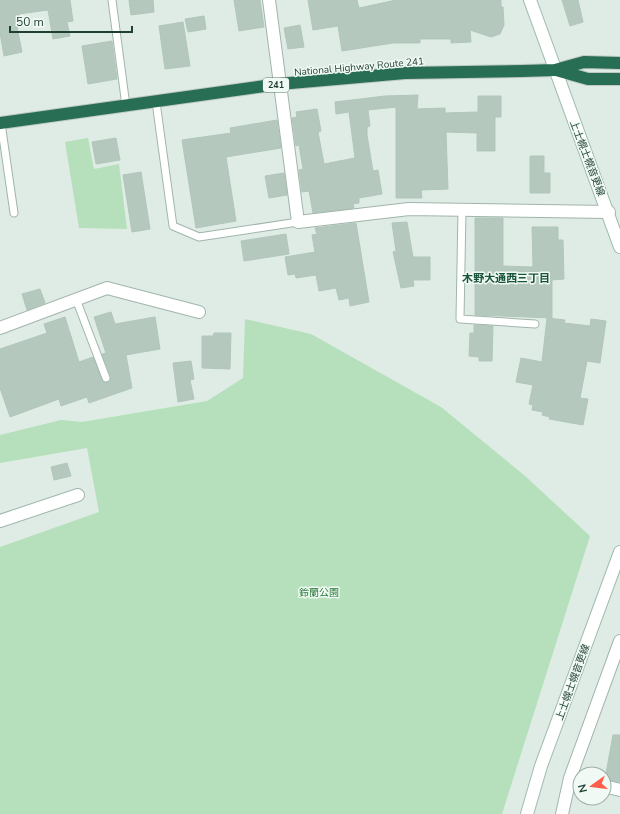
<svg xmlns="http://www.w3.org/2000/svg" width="620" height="814" viewBox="0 0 620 814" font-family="'Nunito Sans','Noto Sans JP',sans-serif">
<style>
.green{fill:#b5e0bb}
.building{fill:#b4c8bd;stroke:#b1c7bb}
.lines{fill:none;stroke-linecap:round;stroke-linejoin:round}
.lane-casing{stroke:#a1b5ab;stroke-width:9}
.street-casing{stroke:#a1b5ab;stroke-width:14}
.secondary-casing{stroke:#9fbdae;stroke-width:14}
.highway-casing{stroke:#c0c9c5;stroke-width:14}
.lane{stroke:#fff;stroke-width:7}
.street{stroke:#fff;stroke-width:12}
.secondary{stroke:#fff;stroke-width:12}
.highway{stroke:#276e55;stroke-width:12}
.labels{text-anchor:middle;stroke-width:3;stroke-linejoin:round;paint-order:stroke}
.shield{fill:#f0f9f3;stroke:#5d776b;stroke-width:1}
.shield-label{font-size:9px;font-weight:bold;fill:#1e3f31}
.street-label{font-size:10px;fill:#1e3f31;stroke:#f0f9f3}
.park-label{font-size:10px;fill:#247a38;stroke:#f0f9f3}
.neighbourhood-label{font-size:11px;font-weight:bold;fill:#18533c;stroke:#f0f9f3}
</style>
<rect width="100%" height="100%" fill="#dfece5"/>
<!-- green -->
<g class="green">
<polygon points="88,138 94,169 119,164 127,229 79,228 65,142"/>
<polygon points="245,319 311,334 441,407 524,475 590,536 502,814 0,814 0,547 99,512 87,448 0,463 0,435 61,420 82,422 207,401 243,378"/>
</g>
<!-- building -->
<g class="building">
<polygon points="0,0 70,0 73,21 67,22 70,36 53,39 48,10 19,14 21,26 17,27 22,52 4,56 0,33"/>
<polygon points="129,0 153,0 154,12 131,15"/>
<polygon points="234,0 260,0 264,27 239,31"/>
<polygon points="308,0 357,0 359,8 396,0 501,0 501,7 503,7 504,25 500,34 491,37 470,30 471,42 451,43 451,39 420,39 420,43 393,43 342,51 338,26 313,30"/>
<polygon points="562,0 578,0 583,22 570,26"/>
<polygon points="204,16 206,29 188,32 185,19"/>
<polygon points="183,22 190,66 165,69 159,26"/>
<polygon points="300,25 304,47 288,49 284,28"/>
<polygon points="112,41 117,79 88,84 82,46"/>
<polygon points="418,95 417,109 445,108 445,113 478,112 478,96 501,96 501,117 495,117 495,151 477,151 477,133 446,132 448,189 421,190 422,198 396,198 396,107 368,110 370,126 367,127 367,135 373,171 378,170 382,194 359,198 359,203 353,204 354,208 313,213 309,191 302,192 299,170 303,169 299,145 296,146 292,118 297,117 296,112 317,109 321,131 318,132 324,164 355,158 349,112 336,114 335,102 385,96"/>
<polygon points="277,120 281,148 226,157 236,221 196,228 182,140 231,133 230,128"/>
<polygon points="116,138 120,160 96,164 92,142"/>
<polygon points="530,156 544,156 544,173 550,173 550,193 530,193"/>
<polygon points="141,172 150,229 132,232 123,175"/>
<polygon points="284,173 287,195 269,198 265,176"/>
<polygon points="475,218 503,218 503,266 533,267 532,227 558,227 558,240 563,240 564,279 552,280 552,318 475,315"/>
<polygon points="407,222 413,257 430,257 430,280 413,280 414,286 401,288 393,252 396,251 392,223"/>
<polygon points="356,223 369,302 350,306 349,298 339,300 336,288 319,291 316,275 296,278 295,274 288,275 285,257 315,252 312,235 317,234 315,228"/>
<polygon points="286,234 289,254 244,261 241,241"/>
<polygon points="40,289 45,303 27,310 22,294"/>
<polygon points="111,312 115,324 155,317 160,349 126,355 132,388 89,403 87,397 61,406 59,399 10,417 0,388 0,349 47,333 44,324 65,317 79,362 93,357 102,380 107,383 110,381 111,377 102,354 106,353 94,317"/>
<polygon points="547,318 565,320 564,323 590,326 591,319 606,321 600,363 587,361 580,398 588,399 583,425 549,419 550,417 542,415 543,412 532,410 533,405 529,404 533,385 516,382 521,358 542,362"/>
<polygon points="474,325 493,326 492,361 479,361 479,357 469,356 470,333 474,333"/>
<polygon points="214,333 231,333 230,369 202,368 202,336 213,336"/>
<polygon points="191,361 194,379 190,380 194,399 178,402 173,363"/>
<polygon points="67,463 71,476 54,480 51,467"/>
<polygon points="613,735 620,735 620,782 605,779"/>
</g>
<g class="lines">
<!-- lane casing -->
<g class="lane-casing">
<g id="lane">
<polyline points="112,0 126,106"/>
<polyline points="156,102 173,226 199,237 298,222"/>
<polyline points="1,123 14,213"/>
<polyline points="462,210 460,319 535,324"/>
<polyline points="76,299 106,378"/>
</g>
</g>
<!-- street casing -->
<g class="street-casing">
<g id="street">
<polyline points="269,0 298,222 409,209 609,212"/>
<polyline points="0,328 107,288 199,312"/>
<polyline points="0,521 78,495"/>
<polyline points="604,786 620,790"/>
<polyline points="562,814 570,778 620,641"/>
</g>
</g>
<!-- secondary casing -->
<g class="secondary-casing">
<g id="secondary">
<polyline points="530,0 620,247"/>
<polyline points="527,814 541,766 620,552"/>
</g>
</g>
<!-- highway casing -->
<g class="highway-casing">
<g id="highway">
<polyline points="556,70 588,79 620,79"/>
<polyline points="0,123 279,84 405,73 522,71 555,70 584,62 620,63"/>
</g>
</g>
<!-- lane -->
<use href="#lane" class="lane"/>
<!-- street -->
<use href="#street" class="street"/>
<!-- secondary -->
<use href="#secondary" class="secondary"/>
<!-- highway -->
<use href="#highway" class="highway"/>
</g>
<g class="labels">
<!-- shield labels -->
<rect class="shield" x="263" y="78" width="26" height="14" rx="3"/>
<g class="shield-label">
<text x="276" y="88">241</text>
</g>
<!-- street labels -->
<g class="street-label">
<text transform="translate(359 66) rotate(-5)" y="4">National Highway Route 241</text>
<text transform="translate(588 158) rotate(69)" y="4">上士幌士幌音更線</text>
<text transform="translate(572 682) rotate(-70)" y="4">上士幌士幌音更線</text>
</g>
<!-- park labels -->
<g class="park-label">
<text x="319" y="596">鈴蘭公園</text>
</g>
<!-- neighbourhood labels -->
<g class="neighbourhood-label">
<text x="506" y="282">木野大通西三丁目</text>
</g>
</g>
<!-- north arrow -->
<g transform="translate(592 786) rotate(256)"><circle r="19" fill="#f0f9f3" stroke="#9cafa5"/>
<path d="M0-3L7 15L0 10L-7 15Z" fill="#ff5d4b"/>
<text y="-6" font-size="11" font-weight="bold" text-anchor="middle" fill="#1e3f31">N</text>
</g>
<!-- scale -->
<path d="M10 26v6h122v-6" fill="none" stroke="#1e3f31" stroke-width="2"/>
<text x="16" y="26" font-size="12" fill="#1e3f31" stroke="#f0f9f3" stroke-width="3" paint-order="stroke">50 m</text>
</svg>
